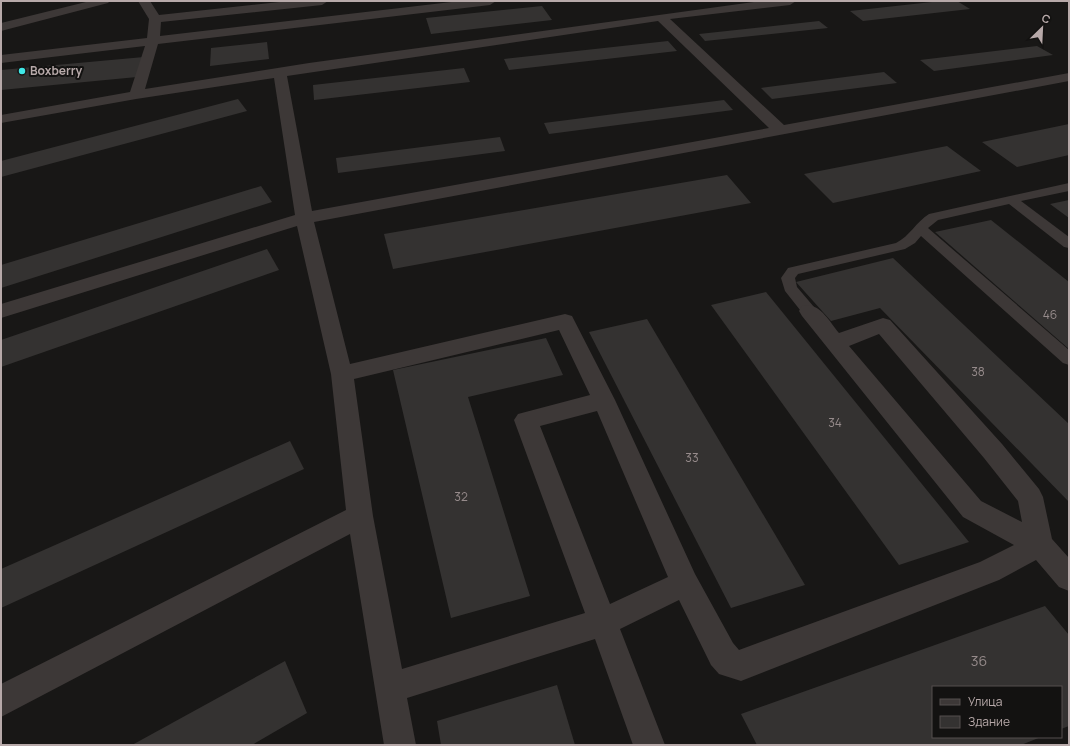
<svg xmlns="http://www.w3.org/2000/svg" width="1070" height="746" viewBox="0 0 1070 746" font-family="Manrope,sans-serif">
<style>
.building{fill:#343231}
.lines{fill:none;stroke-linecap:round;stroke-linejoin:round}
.service{fill:#3d3837;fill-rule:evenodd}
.minor{fill:#3d3837;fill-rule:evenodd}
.poi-dot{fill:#40e7e6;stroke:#131211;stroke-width:1.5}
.labels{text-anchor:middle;stroke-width:4;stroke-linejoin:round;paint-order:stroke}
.far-poi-label{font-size:12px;font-weight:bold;fill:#b7a9a9;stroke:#131211;text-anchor:start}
.number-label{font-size:12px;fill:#968b8b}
.near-number-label{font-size:14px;fill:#968b8b}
</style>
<rect width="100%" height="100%" fill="#181716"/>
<!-- building -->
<g class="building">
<polygon points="941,1 957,1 970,9 863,21 850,11"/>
<polygon points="542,6 552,20 431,34 426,18"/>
<polygon points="819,21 828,28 705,41 699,34"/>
<polygon points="668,41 677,51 509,70 504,59"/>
<polygon points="267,42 269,59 210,66 211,48"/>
<polygon points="1037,46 1053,55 934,71 920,60"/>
<polygon points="144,57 137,77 1,90 1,70"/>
<polygon points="464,68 470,82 314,100 313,85"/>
<polygon points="884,72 897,83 772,99 761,88"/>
<polygon points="238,99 247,111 1,177 1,161"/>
<polygon points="724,100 733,110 549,134 544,123"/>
<polygon points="1069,124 1069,155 1017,167 982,142"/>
<polygon points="500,137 505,151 338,173 336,158"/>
<polygon points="947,146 981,171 833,203 804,174"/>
<polygon points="727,175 751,203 393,269 384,234"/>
<polygon points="261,186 272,202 1,288 1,265"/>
<polygon points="1069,200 1069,218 1050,204"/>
<polygon points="991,220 1069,282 1069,349 935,232"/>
<polygon points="267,249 279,270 1,367 1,340"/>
<polygon points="893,258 1069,424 1069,502 880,308 831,321 796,282"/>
<polygon points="766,292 969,542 899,565 711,305"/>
<polygon points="647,319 805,585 731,608 589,332"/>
<polygon points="546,338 563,375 468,397 530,596 451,618 393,370"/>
<polygon points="290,441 304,469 1,608 1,569"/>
<polygon points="1045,606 1069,635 1069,726 1061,729 1061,687 933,687 933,737 1041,737 1021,745 757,745 741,714"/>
<polygon points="285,661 307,713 252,745 132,745"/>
<polygon points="557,685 575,745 441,745 437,721"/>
</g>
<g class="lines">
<!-- service -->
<path class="service" d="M 1069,183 L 1069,191 L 1021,201 L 1069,237 L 1069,248 L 1064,247 L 1009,204 L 938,220 L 928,228 L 1069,350 L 1069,365 L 1063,363 L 921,236 L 915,243 L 905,249 L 798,274 L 795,278 L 797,287 L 814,307 L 816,311 L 814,315 L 809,316 L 804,315 L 785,291 L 781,278 L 788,268 L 896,243 C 910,236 916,222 929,214 Z"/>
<!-- minor -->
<g class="minor">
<polygon points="90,1 110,1 108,3 1,31 1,23"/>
<path d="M 138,1 L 150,1 L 159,15 L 289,1 L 328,1 L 322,5 L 161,22 L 160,36 L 460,1 L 496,1 L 490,5 L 158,44 L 145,89 L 309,63 L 761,1 L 796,1 L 790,5 L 670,19 L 784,125 L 1069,73 L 1069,81 L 314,222 L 350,364 L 565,314 L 572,316 L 615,400 L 695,574 L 733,643 L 739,650 L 980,562 L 1014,545 L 963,517 L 802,316 L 799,311 L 802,306 C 819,301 829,321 839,333 L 883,318 L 890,320 L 1002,444 L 1039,489 L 1043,497 L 1052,539 L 1069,558 L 1069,591 L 1059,587 L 1036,560 L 999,580 L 741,681 L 719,674 L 711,665 L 679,600 L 620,629 L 665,745 L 633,745 L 595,639 L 407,698 L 416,745 L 384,745 L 350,534 L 1,717 L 1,684 L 346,510 L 331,374 L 297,226 L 1,318 L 1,304 L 295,215 L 274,78 L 136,99 L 1,123 L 1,115 L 130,92 L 145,46 L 1,63 L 1,55 L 147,38 L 149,19 ZM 658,21 L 769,128 L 312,211 L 287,76 ZM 559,330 L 590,395 L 518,414 L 514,420 L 585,613 L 402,669 L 373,516 L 354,379 ZM 879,334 L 984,458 L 1018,501 L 1022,522 L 981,501 L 849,346 ZM 597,411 L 668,577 L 610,604 L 540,426 Z"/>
</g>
</g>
<!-- markers -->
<circle class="poi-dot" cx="22" cy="71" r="4"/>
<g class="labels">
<!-- far-poi labels -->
<g class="far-poi-label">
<text x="30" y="75">Boxberry</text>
</g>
<!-- number labels -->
<g class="number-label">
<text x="1050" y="319">46</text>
<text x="978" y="376">38</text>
<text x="835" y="427">34</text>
<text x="692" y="462">33</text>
<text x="461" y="501">32</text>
</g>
<!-- near-number labels -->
<g class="near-number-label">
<text x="979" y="666">36</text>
</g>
</g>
<!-- border -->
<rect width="1070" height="746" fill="none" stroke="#b7a9a9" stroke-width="4"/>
<!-- legend -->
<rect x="932" y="686" width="130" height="52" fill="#131211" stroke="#554e4e"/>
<rect x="940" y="699" width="20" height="6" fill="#3d3837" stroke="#554e4e"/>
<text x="968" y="706" font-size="12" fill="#b7a9a9">Улица</text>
<rect x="940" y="716" width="20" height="12" fill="#343231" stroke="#554e4e"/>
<text x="968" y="726" font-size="12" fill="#b7a9a9">Здание</text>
<!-- north arrow -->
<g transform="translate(1042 28) rotate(24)" stroke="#131211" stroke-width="3" paint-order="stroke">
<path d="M0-3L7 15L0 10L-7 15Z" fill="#b7a9a9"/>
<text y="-6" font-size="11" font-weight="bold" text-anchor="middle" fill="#b7a9a9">С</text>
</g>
</svg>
